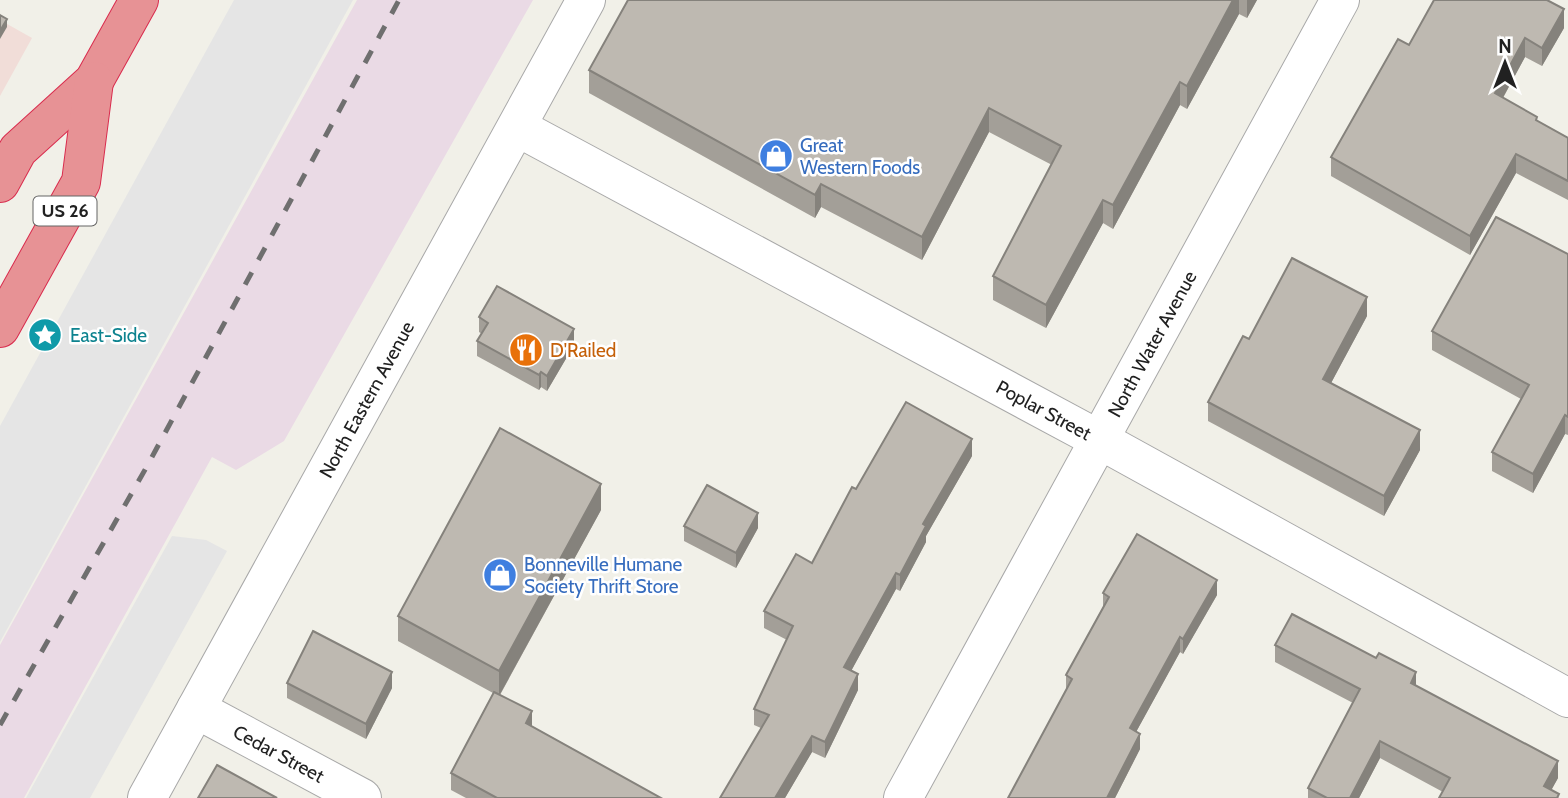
<svg xmlns="http://www.w3.org/2000/svg" width="1568" height="798" viewBox="0 0 1568 798" font-family="Cabin,sans-serif">
<style>
.commercial{fill:#f1ddd8}
.industrial{fill:#eadae5}
.parking{fill:#e5e5e5}
.lines{fill:none;stroke-linecap:round;stroke-linejoin:round}
.minor-casing{stroke:#a8a8a8;stroke-width:40}
.highway-casing{stroke:#d92b4d;stroke-width:40}
.minor{stroke:#fff;stroke-width:38}
.highway{stroke:#e79295;stroke-width:38}
.rail{stroke:#6f6f6f;stroke-width:5;stroke-dasharray:14 14;stroke-linecap:butt}
.wall{fill:#a39f98}
.shaded-wall{fill:#85827c}
.building{fill:#beb9b1;stroke:#85827c;stroke-width:2}
.labels{text-anchor:middle;stroke-width:5;stroke-linejoin:round;paint-order:stroke}
.shield{fill:#fff;stroke:#646464;stroke-width:2}
.shield-label{font-size:18px;font-weight:bold;fill:#212121}
.shop-label{font-size:19px;fill:#366cbe;stroke:#fff;text-anchor:start}
.culture-label{font-size:19px;fill:#0d838f;stroke:#fff;text-anchor:start}
.street-label{font-size:19px;fill:#212121;stroke:#fff}
.food-label{font-size:19px;fill:#c56008;stroke:#fff;text-anchor:start}
</style>
<rect width="100%" height="100%" fill="#f1f0e8"/>
<!-- commercial -->
<polygon class="commercial" points="0,20 32,38 0,96"/>
<!-- industrial -->
<polygon class="industrial" points="357,0 533,0 284,441 236,470 212,457 24,798 0,798 0,645"/>
<!-- parking -->
<g class="parking">
<polygon points="234,0 353,0 0,642 0,426"/>
<polygon points="172,536 206,540 227,551 90,798 26,798"/>
</g>
<g class="lines">
<!-- minor casing -->
<g class="minor-casing">
<g id="minor">
<path id="s1" d="M 517,127 L 1098,439 L 1568,698"/>
<path id="s2" d="M 196,709 L 362,798"/>
<path id="s3" d="M 147,798 L 586,0"/>
<path id="s4" d="M 903,798 L 1340,0"/>
</g>
</g>
<!-- highway casing -->
<g class="highway-casing">
<g id="highway">
<polyline points="0,183 18,150 94,81 139,0"/>
<polyline points="0,328 81,182 94,81"/>
</g>
</g>
<!-- minor -->
<use href="#minor" class="minor"/>
<!-- highway -->
<use href="#highway" class="highway"/>
<!-- rail -->
<polyline class="rail" points="0,725 146,468 399,0"/>
</g>
<!-- wall -->
<g class="wall">
<polygon points="628,0 1257,0 1247,18 1239,14 1187,109 1180,105 1113,229 1103,223 1046,328 993,300 993,276 1052,165 989,132 922,260 821,207 815,218 589,93 589,70"/>
<polygon points="1564,28 1542,66 1525,57 1503,98 1537,121 1568,138 1568,200 1516,173 1470,255 1331,176 1331,157 1409,45"/>
<polygon points="1568,254 1568,435 1565,434 1533,493 1492,471 1492,452 1521,399 1432,350 1432,331"/>
<polygon points="1367,316 1331,383 1420,450 1384,516 1208,421 1208,402 1249,339"/>
<polygon points="479,317 574,345 547,391 541,387 539,390 477,356 477,341 482,334 479,332"/>
<polygon points="972,456 926,536 926,542 900,591 896,589 851,671 858,690 825,758 812,752 785,798 720,798 761,728 754,725 754,709 787,640 764,628 764,611 812,563 856,489"/>
<polygon points="601,510 500,695 532,726 661,798 466,798 451,790 451,773 493,693 398,641 398,616"/>
<polygon points="684,526 758,528 736,568 684,541"/>
<polygon points="1103,593 1217,595 1183,654 1180,652 1136,732 1140,749 1115,798 1008,798 1066,690 1066,675 1103,607"/>
<polygon points="1275,645 1416,686 1558,778 1551,790 1559,798 1443,792 1380,758 1359,798 1308,798 1308,788 1353,703 1275,662"/>
<polygon points="287,683 392,688 366,739 287,698"/>
</g>
<!-- shaded-wall -->
<g class="shaded-wall">
<polygon points="1233,0 1239,0 1239,14 1187,109 1187,86"/>
<polygon points="1247,0 1257,0 1247,18"/>
<polygon points="1564,9 1564,28 1542,66 1542,48"/>
<polygon points="7,19 7,27 0,39 0,31"/>
<polygon points="1525,38 1525,57 1495,112 1495,93"/>
<polygon points="1180,82 1180,105 1113,229 1113,205"/>
<polygon points="989,108 989,132 922,260 922,237"/>
<polygon points="1516,154 1516,173 1470,255 1470,236"/>
<polygon points="821,184 821,207 815,218 815,195"/>
<polygon points="1103,200 1103,223 1046,328 1046,305"/>
<polygon points="1367,297 1367,316 1323,398 1323,379"/>
<polygon points="574,329 574,345 547,391 547,376"/>
<polygon points="541,372 541,387 539,390 539,375"/>
<polygon points="1565,415 1565,434 1533,493 1533,474"/>
<polygon points="1420,430 1420,450 1384,516 1384,496"/>
<polygon points="972,439 972,456 926,536 926,542 900,591 900,575 923,524"/>
<polygon points="601,484 601,510 499,696 499,671"/>
<polygon points="758,513 758,528 736,568 736,553"/>
<polygon points="896,573 896,589 844,684 844,667"/>
<polygon points="1217,580 1217,595 1183,654 1183,639"/>
<polygon points="1180,637 1180,652 1130,743 1130,728"/>
<polygon points="392,672 392,688 366,739 366,724"/>
<polygon points="1416,672 1416,690 1411,683"/>
<polygon points="858,674 858,690 825,758 825,742"/>
<polygon points="532,711 532,728 526,723"/>
<polygon points="1140,734 1140,749 1115,798 1107,798"/>
<polygon points="812,736 812,752 785,798 775,798"/>
<polygon points="1380,741 1380,758 1359,798 1350,798"/>
<polygon points="1558,761 1558,778 1547,798 1544,786"/>
</g>
<!-- building -->
<g class="building">
<polygon points="628,0 1233,0 1187,86 1180,82 1113,205 1103,200 1046,305 993,276 1061,146 989,108 922,237 821,184 815,195 589,70"/>
<polygon points="1434,0 1547,0 1564,9 1542,48 1525,38 1495,93 1537,117 1536,120 1568,138 1568,181 1516,154 1470,236 1331,157 1398,39 1409,45"/>
<polygon points="0,15 7,19 0,31"/>
<polygon points="1496,217 1568,254 1568,417 1565,415 1533,474 1492,452 1529,385 1432,331"/>
<polygon points="1292,258 1367,297 1323,379 1420,430 1384,496 1208,402 1243,336 1249,339"/>
<polygon points="497,286 574,329 547,376 541,372 539,375 477,341 488,323 479,317"/>
<polygon points="906,402 972,439 923,524 926,526 900,575 896,573 844,667 858,674 825,742 812,736 775,798 720,798 769,715 754,709 793,626 764,611 796,554 812,563 852,487 856,489"/>
<polygon points="500,428 601,484 499,671 398,616"/>
<polygon points="707,485 758,513 736,553 684,526"/>
<polygon points="1137,534 1217,580 1183,639 1180,637 1130,728 1140,734 1107,798 1008,798 1072,679 1066,675 1109,597 1103,593"/>
<polygon points="1292,614 1376,658 1379,653 1416,672 1411,683 1558,761 1544,786 1559,794 1557,798 1439,798 1450,778 1380,741 1350,798 1327,798 1308,788 1360,689 1275,645"/>
<polygon points="313,631 392,672 366,724 287,683"/>
<polygon points="494,692 532,711 526,723 661,798 497,798 451,773"/>
<polygon points="217,765 277,798 198,798"/>
</g>
<!-- icons -->
<defs>
<g id="shop-disc" transform="scale(1.75)"><circle r="9.5" fill="#3f7fe0" stroke="#fff"/><path d="M-5-2.5h2.3a2.7 3.5 0 0 1 5.4 0H5L5.5 6h-11ZM-1.5-2.5h3a1.5 2.3 0 0 0-3 0Z" fill="#fff"/></g>
<g id="sight-disc" transform="scale(1.75)"><circle r="9.5" fill="#0f9aa8" stroke="#fff"/><path d="M0-6L1.8-2.2L6-1.7L2.9 1.2L3.7 5.4L0 3.3L-3.7 5.4L-2.9 1.2L-6-1.7L-1.8-2.2Z" fill="#fff"/></g>
<g id="restaurant-disc" transform="scale(1.75)"><circle r="9.5" fill="#e8710a" stroke="#fff"/><path d="M-5-6h1v4h1v-4h1v4h1v-4h1v5L-1.5 .5V6h-2V.5L-5-1ZM5-6V6H3V1.5H1.5Q1.5-4 5-6Z" fill="#fff"/></g>
</defs>
<g fill-rule="evenodd">
<use href="#shop-disc" x="776" y="156"/>
<use href="#sight-disc" x="45" y="335"/>
<use href="#restaurant-disc" x="526" y="350"/>
<use href="#shop-disc" x="500" y="575"/>
</g>
<g class="labels">
<!-- shield labels -->
<rect class="shield" x="33.5" y="196.5" width="63" height="29" rx="5"/>
<g class="shield-label">
<text x="65" y="217">US 26</text>
</g>
<!-- shop labels -->
<g class="shop-label">
<text x="800" y="152">Great<tspan x="800" dy="22">Western Foods</tspan></text>
<text x="524" y="571">Bonneville Humane<tspan x="524" dy="22">Society Thrift Store</tspan></text>
</g>
<!-- culture labels -->
<g class="culture-label">
<text x="70" y="342">East-Side</text>
</g>
<!-- street labels -->
<g class="street-label">
<text dy="7" stroke="none"><textPath href="#s4" startOffset="518">North Water Avenue</textPath></text>
<text dy="7" stroke="none"><textPath href="#s3" startOffset="455">North Eastern Avenue</textPath></text>
<text dy="7" stroke="none"><textPath href="#s1" startOffset="598">Poplar Street</textPath></text>
<text dy="7" stroke="none"><textPath href="#s2" startOffset="94">Cedar Street</textPath></text>
</g>
<!-- food labels -->
<g class="food-label">
<text x="550" y="357">D'Railed</text>
</g>
</g>
<!-- north arrow -->
<g transform="translate(1505 63)" stroke="#ffffff" stroke-width="5" paint-order="stroke">
<path d="M0-5L12 26L0 18L-12 26Z" fill="#212121"/>
<text y="-10" font-size="19" font-weight="bold" text-anchor="middle" fill="#212121">N</text>
</g>
</svg>
